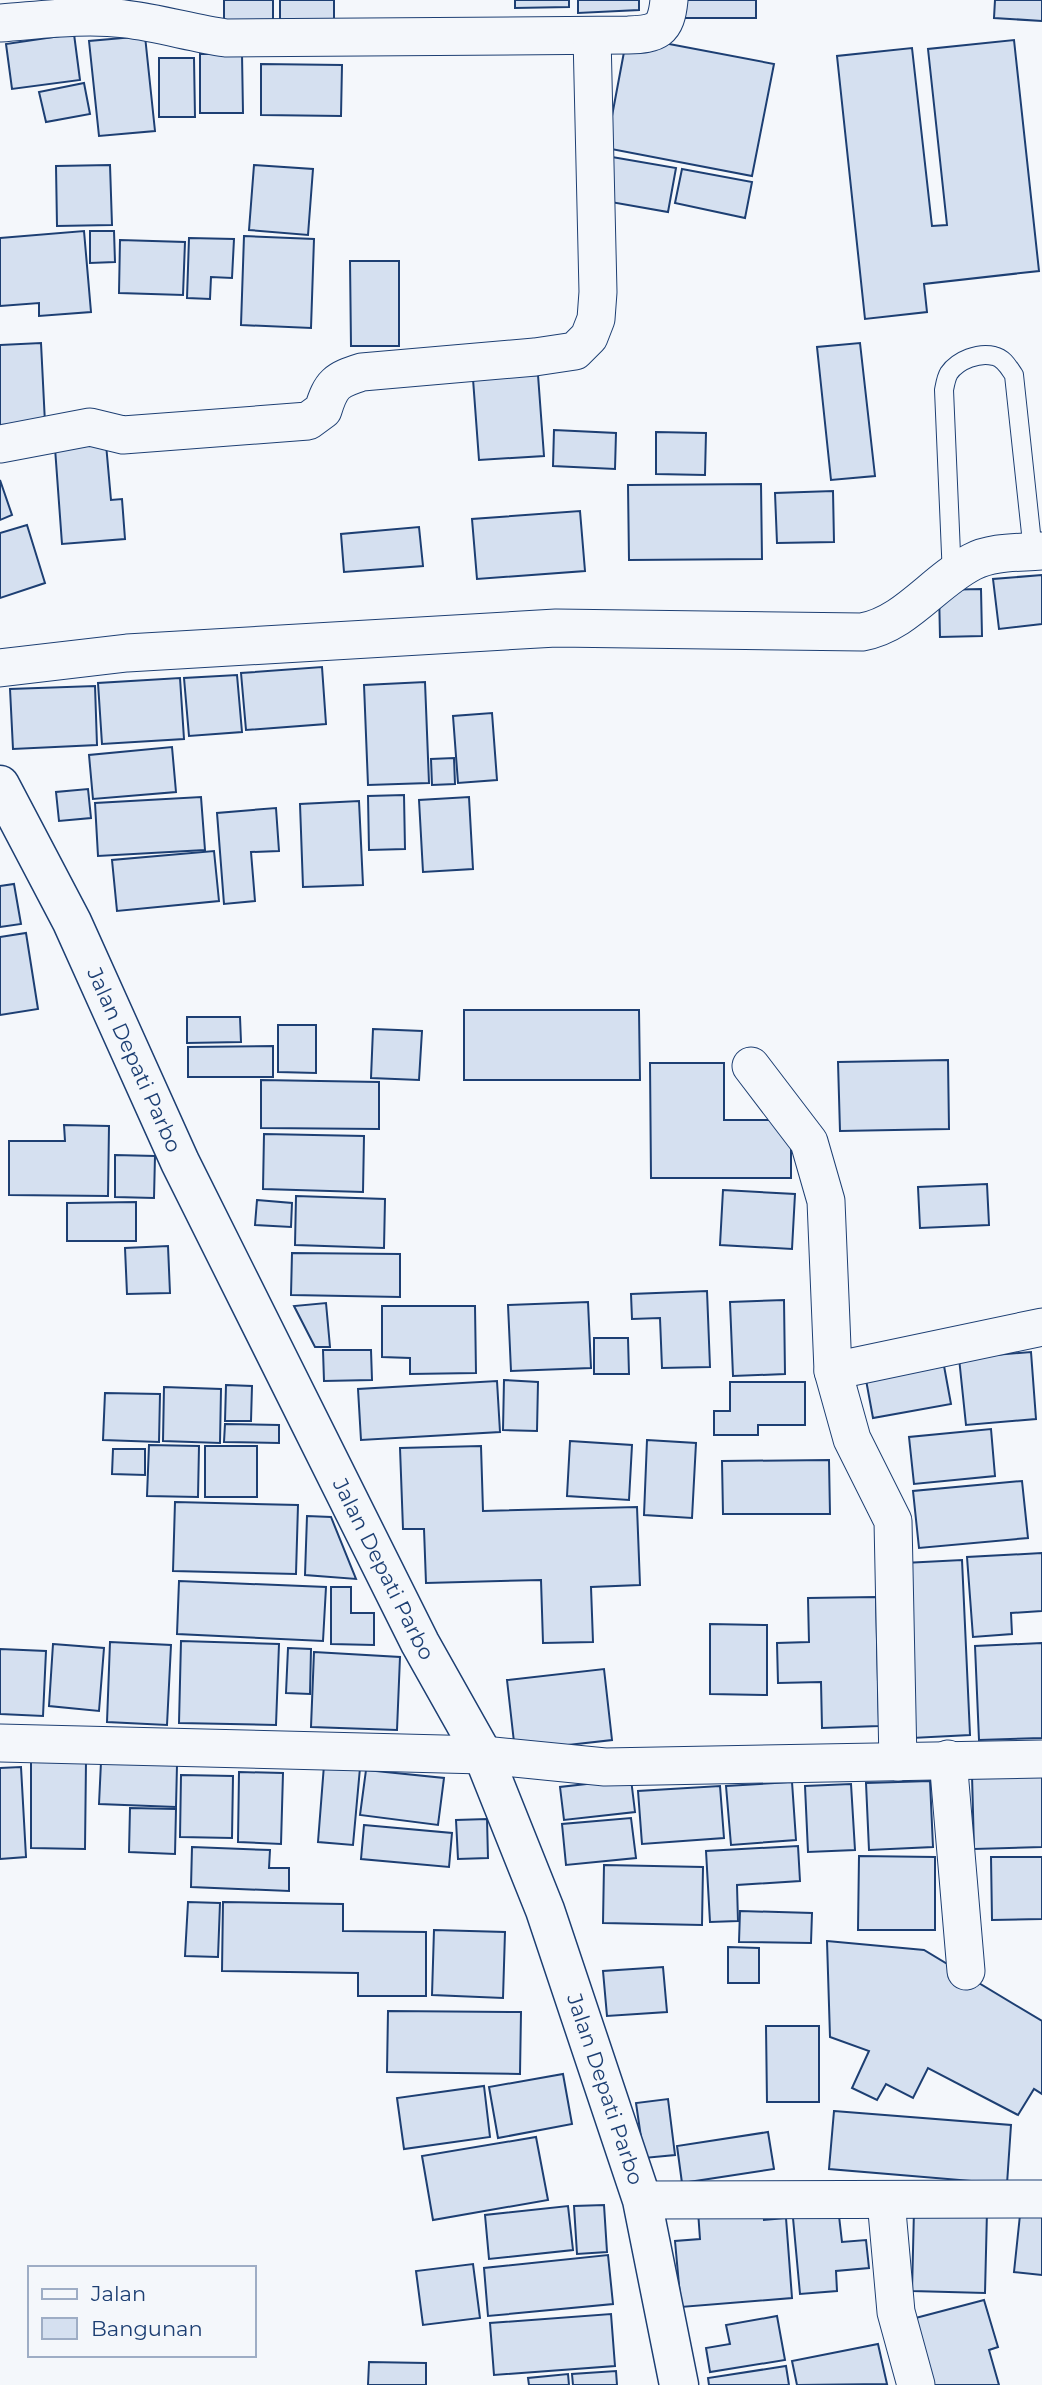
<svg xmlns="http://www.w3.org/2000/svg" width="1042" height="2385" viewBox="0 0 1042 2385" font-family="Montserrat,sans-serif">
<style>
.building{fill:#d5e0f0;stroke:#1d3f73;stroke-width:2}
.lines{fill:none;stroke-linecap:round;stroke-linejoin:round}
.lane-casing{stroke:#1d3f73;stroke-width:20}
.street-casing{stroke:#1d3f73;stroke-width:39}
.primary-casing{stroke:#1d3f73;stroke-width:41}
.lane{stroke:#f4f7fb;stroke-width:18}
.street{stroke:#f4f7fb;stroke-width:37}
.primary{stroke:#f4f7fb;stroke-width:38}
.labels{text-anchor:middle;stroke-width:5;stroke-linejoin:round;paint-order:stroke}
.street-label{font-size:21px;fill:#1d3f73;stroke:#f4f7fb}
</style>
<rect width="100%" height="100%" fill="#f4f7fb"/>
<!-- building -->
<g class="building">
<rect x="224" y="0" width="49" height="23"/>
<polygon points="280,0 334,0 334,24 280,23"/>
<polygon points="515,0 569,0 569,7 515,8"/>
<polygon points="578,0 639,0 639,10 578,13"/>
<rect x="681" y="0" width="75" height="18"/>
<polygon points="995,0 1042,0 1042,21 994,18"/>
<polygon points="74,34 80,80 12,89 6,44"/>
<polygon points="145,36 155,131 99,136 89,41"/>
<polygon points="627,36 774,64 752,176 606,148"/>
<polygon points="1014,40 1039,271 924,284 927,312 865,319 837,56 912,48 932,226 947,225 928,49"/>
<polygon points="200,54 242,54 243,113 200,113"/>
<polygon points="159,58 194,58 195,117 159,117"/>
<polygon points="261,64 342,65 341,116 261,115"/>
<polygon points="84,83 90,114 46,122 39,92"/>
<polygon points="612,157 676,168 668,212 605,201"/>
<polygon points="110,165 112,225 57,226 56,166"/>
<polygon points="254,165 313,169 308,235 249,230"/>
<polygon points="682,169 752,182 745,218 675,203"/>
<polygon points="84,231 91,312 39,316 39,303 0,306 0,238"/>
<polygon points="90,231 114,231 115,262 90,263"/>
<polygon points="244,236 314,239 311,328 241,325"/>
<polygon points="189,238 234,239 232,278 211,277 210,299 187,298"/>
<polygon points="120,240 185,242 183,295 119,293"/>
<polygon points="350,261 399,261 399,346 351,346"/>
<polygon points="41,343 45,423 0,425 0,345"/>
<polygon points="860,343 875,476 831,480 817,347"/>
<polygon points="538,375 544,456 479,460 473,379"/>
<polygon points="554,430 616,433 615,469 553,466"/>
<polygon points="656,432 706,433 705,475 656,474"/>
<polygon points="106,444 111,500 122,499 125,539 62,544 55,448"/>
<polygon points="0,480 12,515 0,520"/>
<polygon points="761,484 762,559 629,560 628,485"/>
<polygon points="833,491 834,542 777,543 775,493"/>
<polygon points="580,511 585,571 477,579 472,519"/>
<polygon points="27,525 45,583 0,598 0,533"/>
<polygon points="419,527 423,566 344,572 341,534"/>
<polygon points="1042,575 1042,624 999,629 993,579"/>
<polygon points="981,589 982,636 940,637 939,590"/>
<polygon points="322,667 326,724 246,730 241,673"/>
<polygon points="237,675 242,732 189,736 184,678"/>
<polygon points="180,678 184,739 102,744 98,683"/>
<polygon points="425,682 429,783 368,785 364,685"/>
<polygon points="95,686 97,745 13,749 10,689"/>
<polygon points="492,713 497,780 458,783 453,716"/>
<polygon points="172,747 176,792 93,799 89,755"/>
<polygon points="454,758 455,784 432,785 431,759"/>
<polygon points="88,789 91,818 59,821 56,792"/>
<polygon points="404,795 405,849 369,850 368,796"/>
<polygon points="201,797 205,850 98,856 95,803"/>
<polygon points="469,797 473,869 423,872 419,800"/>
<polygon points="359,801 363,885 303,887 300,804"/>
<polygon points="276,808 279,851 251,852 255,901 224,904 217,813"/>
<polygon points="214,851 219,901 117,911 112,860"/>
<polygon points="14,884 21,924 0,927 0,886"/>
<polygon points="26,933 38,1009 0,1015 0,937"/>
<polygon points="464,1010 639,1010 640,1080 464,1080"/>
<polygon points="187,1017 240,1017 241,1042 187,1043"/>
<polygon points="278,1025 316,1025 316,1073 278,1072"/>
<polygon points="373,1029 422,1031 419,1080 371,1078"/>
<polygon points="273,1046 273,1077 188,1077 188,1047"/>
<polygon points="948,1060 949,1129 840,1131 838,1062"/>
<polygon points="650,1063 724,1063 724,1120 791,1120 791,1178 651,1178"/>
<polygon points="261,1080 379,1082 379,1129 261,1128"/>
<polygon points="64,1125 109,1126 108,1196 9,1195 9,1141 65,1141"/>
<polygon points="264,1134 364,1136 363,1192 263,1189"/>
<polygon points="115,1155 155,1156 154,1198 115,1197"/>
<polygon points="987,1184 989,1225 920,1228 918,1187"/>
<polygon points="723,1190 795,1194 792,1249 720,1245"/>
<polygon points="296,1196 385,1199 384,1248 295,1245"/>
<polygon points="257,1200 292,1203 291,1227 255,1225"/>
<polygon points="136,1202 136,1241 67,1241 67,1203"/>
<polygon points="168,1246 170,1293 127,1294 125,1248"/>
<polygon points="292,1253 400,1254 400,1297 291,1295"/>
<polygon points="707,1291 710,1367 662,1368 660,1318 632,1319 631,1294"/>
<polygon points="784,1300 785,1374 733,1376 730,1302"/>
<polygon points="588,1302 591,1368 511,1371 508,1305"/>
<polygon points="326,1303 330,1347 315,1347 294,1306"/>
<polygon points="382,1306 475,1306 476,1373 410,1374 410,1358 382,1357"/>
<polygon points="594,1338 628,1338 629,1374 594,1374"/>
<polygon points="323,1350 371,1350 372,1380 324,1381"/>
<polygon points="1031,1352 1036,1419 966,1425 959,1358"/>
<polygon points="942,1355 951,1404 873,1418 864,1369"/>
<polygon points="504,1380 538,1382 537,1431 503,1430"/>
<polygon points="497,1381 500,1432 361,1440 358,1389"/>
<polygon points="730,1382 805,1382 805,1425 758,1425 758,1435 714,1435 714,1411 730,1411"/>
<polygon points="226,1385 252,1386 251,1421 225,1421"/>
<polygon points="164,1387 221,1389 220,1443 163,1441"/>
<polygon points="105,1393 160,1394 159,1442 103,1440"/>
<polygon points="225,1424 279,1425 279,1443 224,1442"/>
<polygon points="991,1429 995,1476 914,1484 909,1437"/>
<polygon points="647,1440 696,1443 692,1518 644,1515"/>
<polygon points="570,1441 632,1445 629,1500 567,1496"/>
<polygon points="149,1445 199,1446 198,1497 147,1496"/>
<rect x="205" y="1446" width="52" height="51"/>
<polygon points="481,1446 483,1511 637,1507 640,1585 591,1587 593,1642 543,1643 541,1580 426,1583 424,1529 403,1529 400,1448"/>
<polygon points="113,1449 145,1449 145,1475 112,1474"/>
<polygon points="829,1460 830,1514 723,1514 722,1461"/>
<polygon points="1022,1481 1028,1538 919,1548 913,1491"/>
<polygon points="175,1502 298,1505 296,1574 173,1571"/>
<polygon points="307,1516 331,1517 356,1579 305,1575"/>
<polygon points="1042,1553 1042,1611 1011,1613 1012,1634 973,1637 967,1557"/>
<polygon points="962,1560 970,1735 912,1738 904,1563"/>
<polygon points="179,1581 326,1587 323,1641 177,1634"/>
<polygon points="331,1587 351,1587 351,1613 374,1613 374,1645 331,1644"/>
<polygon points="876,1597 879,1726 822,1728 821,1682 778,1683 777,1643 809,1642 808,1598"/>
<polygon points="710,1624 767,1625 767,1695 710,1694"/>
<polygon points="181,1641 279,1644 276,1725 179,1723"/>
<polygon points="110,1642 171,1645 167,1725 107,1722"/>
<polygon points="1042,1643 1042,1738 979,1740 975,1646"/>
<polygon points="53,1644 104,1648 99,1711 49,1706"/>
<polygon points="288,1648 311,1649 310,1694 286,1693"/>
<polygon points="0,1649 46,1651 43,1716 0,1714"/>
<polygon points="314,1652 400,1657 397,1730 311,1727"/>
<polygon points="604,1669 612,1740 515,1751 507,1680"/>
<polygon points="31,1761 86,1761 85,1849 31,1848"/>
<polygon points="101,1762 177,1765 176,1807 99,1804"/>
<polygon points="324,1765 360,1768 353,1845 318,1842"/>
<polygon points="21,1767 26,1857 0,1859 0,1768"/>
<polygon points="366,1770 444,1778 438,1825 360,1815"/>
<polygon points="239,1772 283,1773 281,1844 238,1842"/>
<polygon points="1042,1774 1042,1847 974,1849 972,1775"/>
<polygon points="181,1775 233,1776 232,1838 180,1837"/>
<polygon points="631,1779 635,1812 564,1820 560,1787"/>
<polygon points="930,1781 933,1847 869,1850 866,1783"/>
<polygon points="792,1782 796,1840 731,1845 726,1786"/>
<polygon points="851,1784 855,1850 808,1852 805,1786"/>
<polygon points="720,1786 724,1838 642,1844 638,1791"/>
<polygon points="130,1808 176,1809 175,1854 129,1852"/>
<polygon points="631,1818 636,1858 566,1865 562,1824"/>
<polygon points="487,1819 488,1858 458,1859 456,1820"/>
<polygon points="364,1825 452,1833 449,1867 361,1859"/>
<polygon points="798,1846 800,1881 737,1885 738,1921 710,1922 706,1851"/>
<polygon points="192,1847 270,1850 269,1868 289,1868 289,1891 191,1887"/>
<polygon points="859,1856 935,1857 935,1930 858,1930"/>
<polygon points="991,1857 1042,1857 1042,1919 992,1920"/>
<polygon points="604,1865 703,1867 702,1925 603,1923"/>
<polygon points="188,1902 220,1903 218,1957 185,1956"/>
<polygon points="223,1902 343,1904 343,1931 426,1932 426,1996 358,1996 358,1973 222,1971"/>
<polygon points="740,1911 812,1913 811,1943 739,1942"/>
<polygon points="434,1930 505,1932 503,1998 432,1995"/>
<polygon points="827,1941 924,1950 1042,2021 1042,2094 1034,2089 1018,2115 928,2068 913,2098 886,2084 877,2100 852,2088 869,2051 830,2037"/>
<polygon points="728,1947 759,1948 759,1983 728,1983"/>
<polygon points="663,1967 667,2012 607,2016 603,1971"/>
<polygon points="388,2011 521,2012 520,2074 387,2072"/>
<polygon points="766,2026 819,2026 819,2102 767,2102"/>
<polygon points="563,2074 572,2124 498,2138 489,2087"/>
<polygon points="484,2086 490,2137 404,2149 397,2098"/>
<polygon points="668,2099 675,2155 644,2158 636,2103"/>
<polygon points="834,2111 1011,2125 1007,2184 829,2169"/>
<polygon points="768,2132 774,2169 682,2183 677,2146"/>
<polygon points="536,2137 548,2200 433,2220 422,2156"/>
<polygon points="604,2205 607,2252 577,2254 574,2206"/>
<polygon points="568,2206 573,2250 489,2259 485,2215"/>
<polygon points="763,2206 764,2220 786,2218 792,2298 681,2307 675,2241 700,2239 698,2211"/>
<polygon points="792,2207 839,2216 842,2242 866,2240 869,2268 836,2271 837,2291 800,2294"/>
<polygon points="914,2210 987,2211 985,2293 912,2291"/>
<polygon points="1020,2215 1042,2217 1042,2275 1014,2272"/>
<polygon points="608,2255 613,2304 488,2316 484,2268"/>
<polygon points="473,2264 480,2318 423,2325 416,2271"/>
<polygon points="984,2300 998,2347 989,2350 999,2385 926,2385 908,2320"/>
<polygon points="611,2314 615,2366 494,2375 490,2323"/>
<polygon points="777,2316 785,2360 710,2372 706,2348 730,2344 726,2325"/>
<polygon points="878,2344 887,2384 797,2385 792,2361"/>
<polygon points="369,2362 426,2363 426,2385 368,2385"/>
<polygon points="786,2366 789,2385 709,2385 708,2378"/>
<polygon points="616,2371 617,2385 573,2385 572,2374"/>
<polygon points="568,2374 569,2385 529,2385 528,2378"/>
</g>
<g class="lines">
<!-- lane casing -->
<g class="lane-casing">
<path id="lane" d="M 952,577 L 944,390 C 945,385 946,378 949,373 C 958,360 979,352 994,356 C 1004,358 1009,368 1014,375 L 1033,552"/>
</g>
<!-- street casing -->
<g class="street-casing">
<g id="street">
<path d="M 0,23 C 42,20 83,14 125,19 C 159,23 192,33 226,38 L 628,35 C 657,34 666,31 669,0"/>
<path d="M 0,444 L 90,427 L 123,435 L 308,421 L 323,410 C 331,384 336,380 362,372 L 535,357 L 575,351 L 589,337 L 596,319 L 598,292 L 592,36"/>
<path d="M 0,668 L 127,653 L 556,628 L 862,632 C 906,624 933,582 972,562 C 993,551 1019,553 1042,551"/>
<polyline points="751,1066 809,1142 826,1201 833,1371 852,1439 893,1521 898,1762"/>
<polyline points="833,1371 1042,1327"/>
<polyline points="0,1743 483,1755 605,1767 1042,1759"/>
<polyline points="948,1759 966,1971"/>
<polyline points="642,2200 1042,2199"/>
<polyline points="886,2200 896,2312 916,2385"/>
</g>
</g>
<!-- primary casing -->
<g class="primary-casing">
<g id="primary">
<path id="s1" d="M 0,785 L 72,922 L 180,1162 L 420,1643 L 483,1755 L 545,1910 L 642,2200 L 679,2385"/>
</g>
</g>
<!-- lane -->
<use href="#lane" class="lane"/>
<!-- street -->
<use href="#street" class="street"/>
<!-- primary -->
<use href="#primary" class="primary"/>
</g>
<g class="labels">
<!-- street labels -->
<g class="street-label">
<text dy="7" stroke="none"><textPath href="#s1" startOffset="306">Jalan Depati Parbo</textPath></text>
<text dy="7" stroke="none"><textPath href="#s1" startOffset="873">Jalan Depati Parbo</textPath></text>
<text dy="7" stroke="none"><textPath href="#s1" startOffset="1440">Jalan Depati Parbo</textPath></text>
</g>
</g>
<!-- legend -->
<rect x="28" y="2266" width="228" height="91" fill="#f4f7fb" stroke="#9eadc5" stroke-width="2"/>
<rect x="42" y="2289" width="35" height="10" fill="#f4f7fb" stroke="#9eadc5" stroke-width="2"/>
<text x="91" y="2301" font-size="21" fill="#1d3f73">Jalan</text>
<rect x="42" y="2318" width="35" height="21" fill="#d5e0f0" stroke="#9eadc5" stroke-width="2"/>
<text x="91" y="2336" font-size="21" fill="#1d3f73">Bangunan</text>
</svg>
